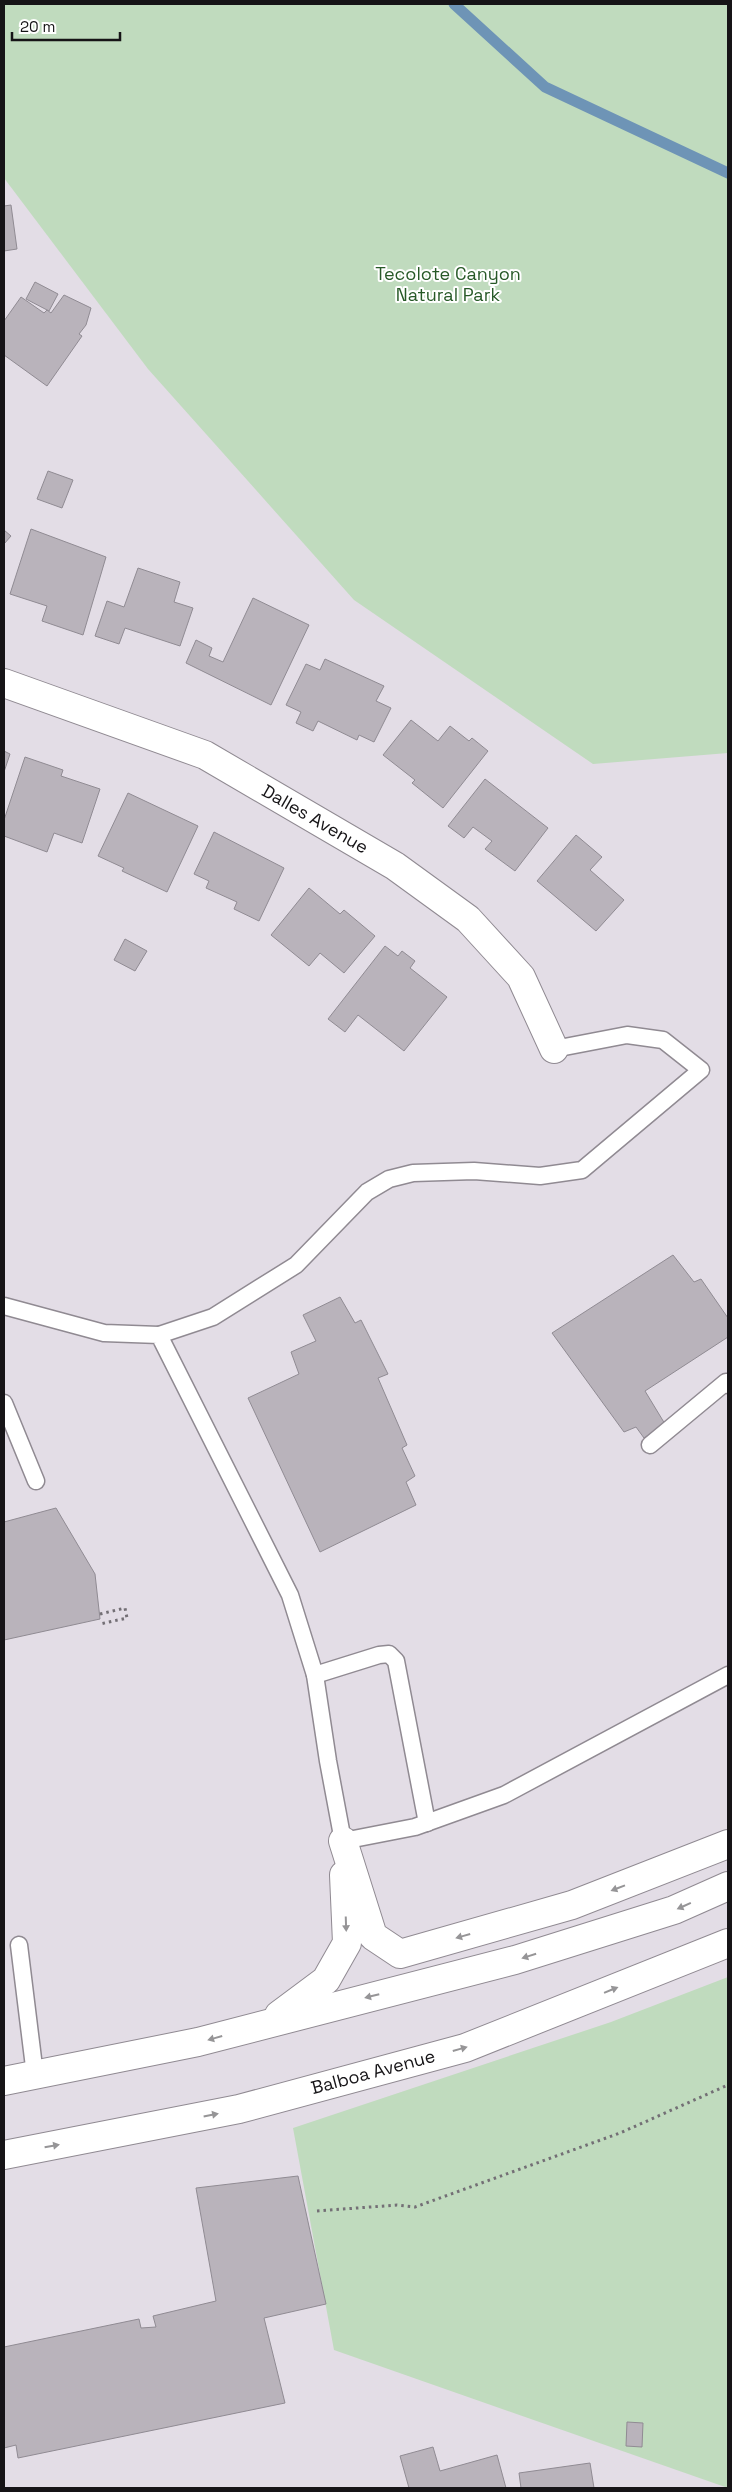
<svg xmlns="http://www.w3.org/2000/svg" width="732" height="2492" viewBox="0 0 732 2492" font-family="'Space Grotesk',sans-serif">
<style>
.green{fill:#c0dbbe}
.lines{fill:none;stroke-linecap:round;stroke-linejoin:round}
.stream{stroke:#6e94b6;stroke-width:11}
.building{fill:#b9b3bb;stroke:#908b93}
.lane-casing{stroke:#908a92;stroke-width:19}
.street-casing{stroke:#908a92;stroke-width:30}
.primary-casing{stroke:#908a92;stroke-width:30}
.path{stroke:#736f75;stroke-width:3;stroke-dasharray:2.5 4;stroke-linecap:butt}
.lane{stroke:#fff;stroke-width:16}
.street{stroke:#fff;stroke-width:28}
.primary{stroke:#fff;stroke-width:28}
.oneway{fill:#969597}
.labels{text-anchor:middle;stroke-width:4;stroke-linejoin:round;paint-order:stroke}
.park-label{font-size:18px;fill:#275927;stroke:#fff}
.street-label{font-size:18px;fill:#161417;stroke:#fff}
</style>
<rect width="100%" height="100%" fill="#e3dde6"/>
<!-- green -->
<g class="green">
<polygon points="4,4 728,4 728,753 593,764 354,600 148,369 4,178"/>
<polygon points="728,1977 728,2488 334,2350 293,2128 611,2022"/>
</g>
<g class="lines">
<!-- stream -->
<polyline class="stream" points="454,4 545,87 728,173"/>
</g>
<!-- building -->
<g class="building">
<polygon points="11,205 17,249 4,251 4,206"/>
<polygon points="35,282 58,294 49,311 26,299"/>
<polygon points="64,295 91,308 86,325 79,334 82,336 47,386 4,355 4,321 21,297 44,313 47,310 51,313"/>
<polygon points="48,471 73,480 62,508 37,499"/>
<polygon points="31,529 106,557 83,635 42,621 47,606 10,594"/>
<polygon points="4,530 11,536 4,544"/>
<polygon points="138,568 180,582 174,602 193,608 180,646 125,628 119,644 95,636 107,601 124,607"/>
<polygon points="253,598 309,625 271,705 186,663 196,640 212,648 209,656 223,662"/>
<polygon points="325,659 384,686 376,701 391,708 374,742 359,735 357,740 318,721 313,731 296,723 301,712 286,705 306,664 320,670"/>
<polygon points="411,720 438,741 450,726 469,741 472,738 488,751 443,808 412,783 415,780 383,755"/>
<polygon points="4,751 10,754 4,772"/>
<polygon points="25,757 63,770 61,776 100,789 82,843 54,833 47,852 4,836 4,820"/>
<polygon points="485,779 548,828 515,871 485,849 492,841 473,827 464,838 448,826"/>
<polygon points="128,793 198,826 167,892 122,871 124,868 98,856"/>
<polygon points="214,832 284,868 259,921 234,909 237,902 206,888 209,881 194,874"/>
<polygon points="576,835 602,857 590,870 624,900 596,931 537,881"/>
<polygon points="309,888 340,914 344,910 375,936 344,973 320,953 309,966 271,935"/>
<polygon points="125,939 147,951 135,971 114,960"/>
<polygon points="385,946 398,956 402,951 415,961 410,968 447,997 404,1051 358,1015 345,1032 328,1019"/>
<polygon points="673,1255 694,1282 701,1279 728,1318 728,1337 645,1391 665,1424 644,1438 636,1427 624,1432 552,1333"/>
<polygon points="340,1297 355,1323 361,1320 388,1374 378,1378 407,1445 402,1448 415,1476 406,1482 416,1505 320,1552 248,1398 299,1374 291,1352 316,1341 303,1315"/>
<polygon points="56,1508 95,1574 100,1619 4,1640 4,1522"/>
<polygon points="298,2176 326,2304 264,2318 285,2403 18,2458 16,2445 4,2448 4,2347 139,2319 141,2328 156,2327 153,2316 216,2301 196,2188"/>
<polygon points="627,2422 643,2423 642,2447 626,2446"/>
<polygon points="433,2447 440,2471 497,2455 506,2488 409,2488 400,2456"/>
<polygon points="590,2463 594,2488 521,2488 519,2473"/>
</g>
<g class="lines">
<!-- lane casing -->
<g class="lane-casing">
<g id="lane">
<polyline points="4,1306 104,1333 159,1335 290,1595 315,1675 328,1761 343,1841 415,1827 504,1795 728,1675"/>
<polyline points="159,1335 213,1317 296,1265 367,1192 389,1179 413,1173 474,1171 540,1176 582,1170 701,1070 663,1040 627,1035 554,1049"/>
<polyline points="4,1403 36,1481"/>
<polyline points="650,1445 726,1382 728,1385"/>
<polyline points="315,1675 379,1655 389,1654 396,1661 427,1823"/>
<polyline points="19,1945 35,2075"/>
</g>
</g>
<!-- street casing -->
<g class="street-casing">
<polyline id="street" points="4,683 205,755 395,866 468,919 521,977 554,1049"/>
</g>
<!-- primary casing -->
<g class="primary-casing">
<g id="primary">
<polyline points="343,1841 373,1936 400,1954 572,1905 728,1844"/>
<polyline points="279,2015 326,1980 347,1943 344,1875"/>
<polyline points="4,2081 198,2042 515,1960 674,1910 728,1886"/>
<polyline points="4,2155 239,2109 465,2048 728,1943"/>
</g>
</g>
<!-- path -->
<g class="path">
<polyline points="100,1614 125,1608 127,1618 100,1624"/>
<polyline points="317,2211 397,2205 415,2207 620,2133 728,2085"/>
</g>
<!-- lane -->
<use href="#lane" class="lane"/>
<!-- street -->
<use href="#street" class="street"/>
<!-- primary -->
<use href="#primary" class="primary"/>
</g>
<!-- one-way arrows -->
<defs><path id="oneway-solid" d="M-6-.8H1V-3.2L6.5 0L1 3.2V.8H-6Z" transform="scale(1.25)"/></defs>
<g class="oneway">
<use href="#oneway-solid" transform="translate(618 1888) rotate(159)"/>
<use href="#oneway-solid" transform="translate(684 1906) rotate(156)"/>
<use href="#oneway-solid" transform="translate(346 1924) rotate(88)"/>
<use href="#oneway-solid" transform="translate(463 1936) rotate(164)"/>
<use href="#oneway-solid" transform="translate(529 1956) rotate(162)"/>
<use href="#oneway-solid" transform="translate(611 1990) rotate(-22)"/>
<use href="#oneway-solid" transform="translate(372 1996) rotate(166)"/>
<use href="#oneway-solid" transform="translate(215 2038) rotate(164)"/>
<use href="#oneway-solid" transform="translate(460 2049) rotate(-16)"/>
<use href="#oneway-solid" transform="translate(211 2115) rotate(-11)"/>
<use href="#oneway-solid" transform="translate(52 2146) rotate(-10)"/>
</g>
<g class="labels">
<!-- park labels -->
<g class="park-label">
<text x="448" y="280">Tecolote Canyon<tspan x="448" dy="21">Natural Park</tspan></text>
</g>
<!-- street labels -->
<g class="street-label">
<text transform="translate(315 819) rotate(30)" y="6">Dalles Avenue</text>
<text transform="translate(373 2072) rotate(-15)" y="6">Balboa Avenue</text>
</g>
</g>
<!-- border -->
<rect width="732" height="2492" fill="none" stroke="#161417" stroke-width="10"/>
<!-- scale -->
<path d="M12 32v8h108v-8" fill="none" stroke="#161417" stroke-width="2.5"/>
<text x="20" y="32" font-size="15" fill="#161417" stroke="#ffffff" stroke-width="4" paint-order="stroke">20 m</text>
</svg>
